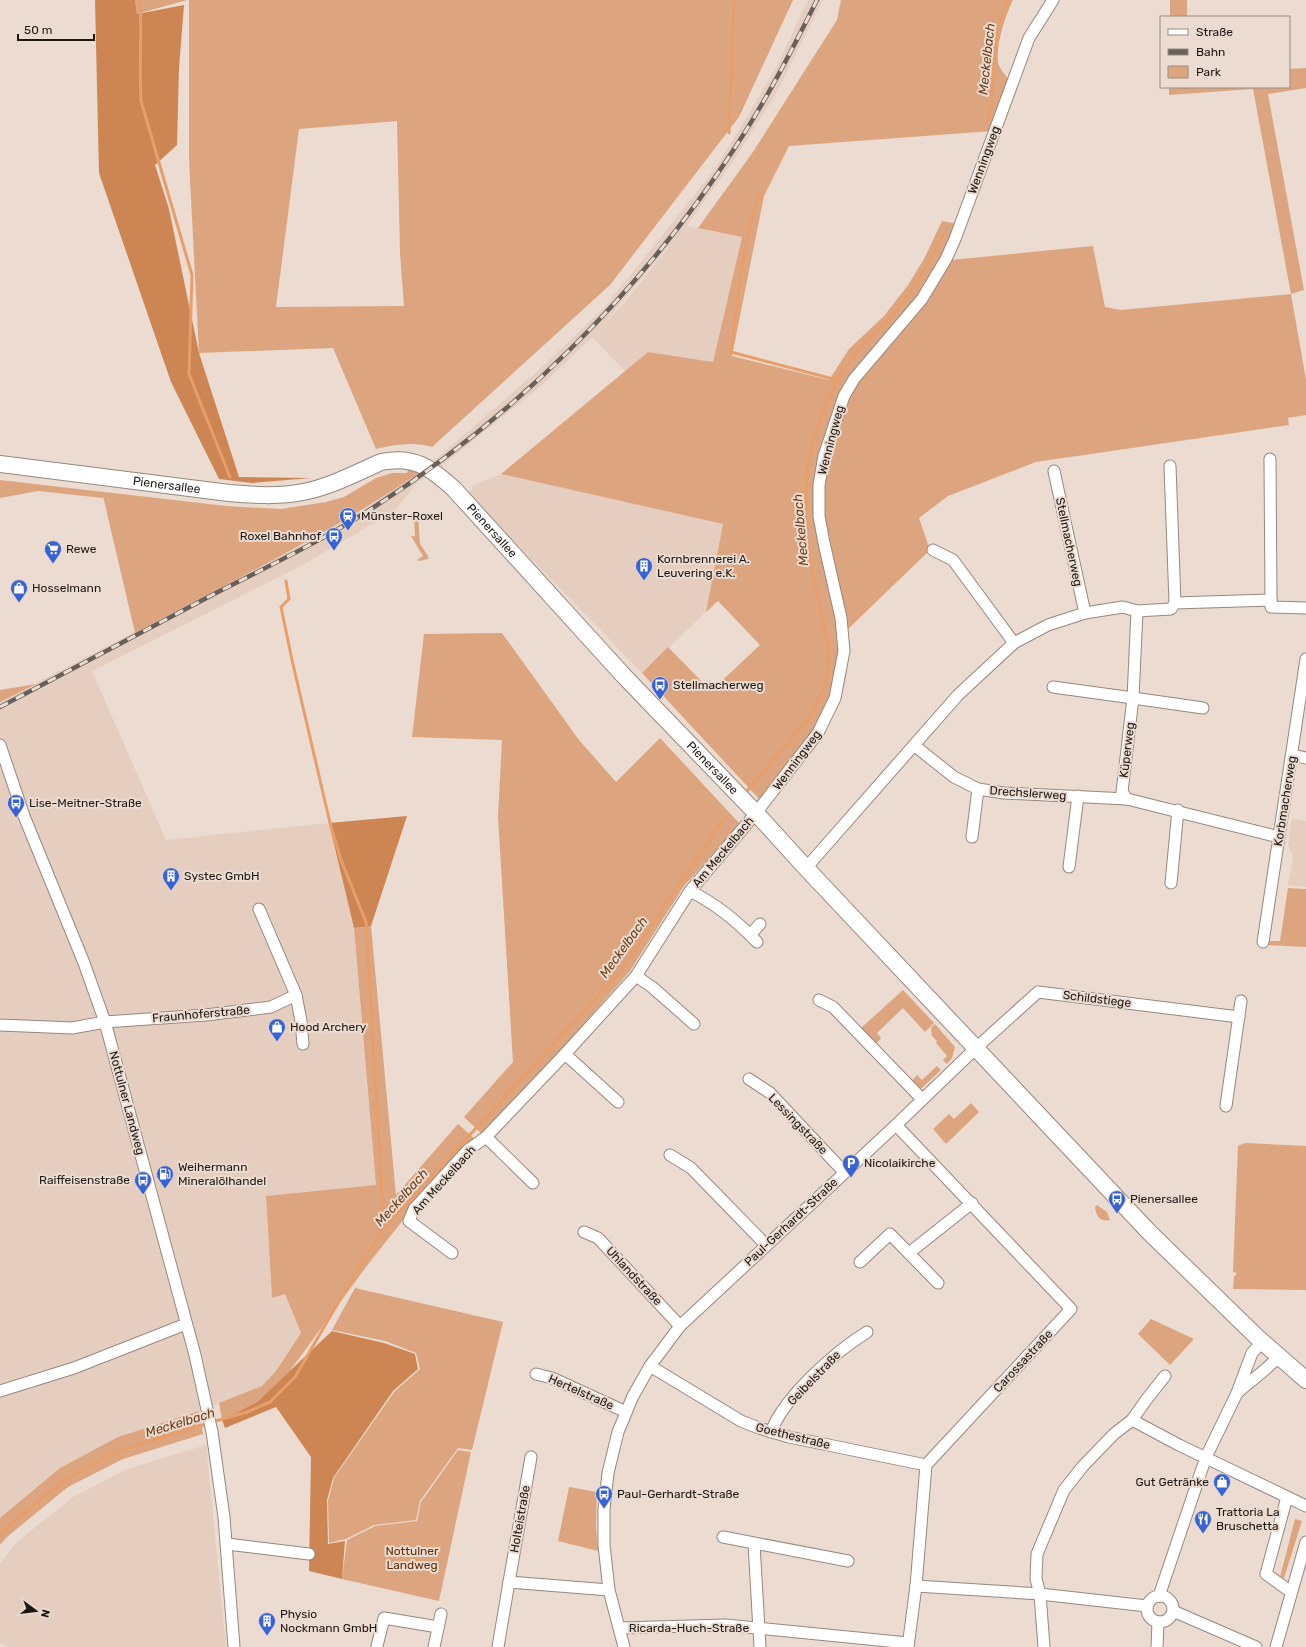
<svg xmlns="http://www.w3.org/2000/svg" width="1306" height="1647" viewBox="0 0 1306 1647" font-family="Rubik,sans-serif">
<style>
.built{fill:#e5cec0;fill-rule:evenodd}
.green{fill:#dda57f;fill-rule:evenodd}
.forest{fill:#cd8653}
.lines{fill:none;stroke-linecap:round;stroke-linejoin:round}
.stream{stroke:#e79e6b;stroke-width:3}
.street-casing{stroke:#96887e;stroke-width:13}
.secondary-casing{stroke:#96887e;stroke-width:18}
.street{stroke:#fff;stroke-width:11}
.secondary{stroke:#fff;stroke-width:16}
.rail-casing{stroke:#685f59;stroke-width:4.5}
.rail{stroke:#ebdbd1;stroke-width:3;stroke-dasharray:9;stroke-linecap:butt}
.labels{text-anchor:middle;stroke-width:4;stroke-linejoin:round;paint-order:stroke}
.street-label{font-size:12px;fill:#1d1814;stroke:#ebdbd1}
.poi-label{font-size:12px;fill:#1d1814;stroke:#ebdbd1;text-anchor:start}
.park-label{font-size:12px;fill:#5e3007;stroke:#ebdbd1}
.water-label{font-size:13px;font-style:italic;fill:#6d3d18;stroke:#ebdbd1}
</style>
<rect width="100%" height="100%" fill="#ebdbd1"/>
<!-- built -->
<g class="built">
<path d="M 808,0 L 823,0 L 777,92 L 736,157 L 687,226 L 742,237 L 713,362 L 648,352 L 626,372 L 592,337 L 542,385 L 448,461 L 416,484 L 394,511 L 301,566 L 92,671 L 166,840 L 329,823 L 354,928 L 376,1185 L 266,1196 L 272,1298 L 285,1294 L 301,1333 L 276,1371 L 262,1386 L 199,1411 L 118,1437 L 0,1518 L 0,702 L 322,534 L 422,471 L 540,369 L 604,308 L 712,173 L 741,127 L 778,64 ZM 668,248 L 624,303 L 601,327 L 667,248 Z"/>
<polygon points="501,474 723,524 706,612 642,673 468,494 474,485"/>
<polygon points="1292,819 1306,821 1306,887 1288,885 1293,857 1288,844"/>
<polygon points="206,1445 226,1647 11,1647 0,1644 0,1563 17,1542 73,1497 127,1469"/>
</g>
<!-- green -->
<g class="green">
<polygon points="135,0 187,0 137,14"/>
<path d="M 189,0 L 793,0 L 739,117 L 610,285 L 432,447 C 415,441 393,445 376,449 L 333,348 L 199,353 L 189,160 ZM 397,121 L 400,253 L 404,306 L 276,307 L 299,129 Z"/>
<path d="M 841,0 L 1013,0 C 1005,16 996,44 998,62 C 999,68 1006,76 1010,81 L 992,131 L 789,146 L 764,196 L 732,356 L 829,380 L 849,349 L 884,316 L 908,285 L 924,259 L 942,221 L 958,224 L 926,286 L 840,394 L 816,515 L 820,551 L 839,637 L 840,652 L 829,701 L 815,732 L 761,801 L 642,673 L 668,647 L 711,691 L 760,645 L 718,601 L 706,612 L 723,524 L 501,474 L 648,352 L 713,362 L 742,237 L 698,228 L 753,152 L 837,20 Z"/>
<rect x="1170" y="0" width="17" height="17"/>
<polygon points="1306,68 1306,88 1268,94 1304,290 1291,294 1306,380 1306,415 1288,418 1289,425 1036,462 948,496 919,518 930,550 847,630 824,528 824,483 828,456 847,397 951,260 1093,246 1105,307 1121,310 1291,294 1253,89 1169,95 1169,87 1289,87 1289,69"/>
<path d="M 409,467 L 422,471 C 331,533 232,581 135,633 L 103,496 L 103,498 L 38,491 L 0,498 L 0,480 L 226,506 L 281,509 L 326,502 L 344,497 L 376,478 L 392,473 L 407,473 Z"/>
<polygon points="418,515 420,544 428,556 428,559 419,561 417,560 423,556 411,536 415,536 414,518"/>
<polygon points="502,633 579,740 616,782 660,738 740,824 684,886 630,971 485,1137 464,1117 513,1062 498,817 502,740 412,737 424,634"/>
<polygon points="36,684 0,702 0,690"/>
<polygon points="1288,888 1306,889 1306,947 1267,945 1267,941 1280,941"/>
<polygon points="371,926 396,1195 458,1124 475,1139 418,1201 366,1267 289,1372 257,1402 222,1420 219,1403 262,1386 276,1371 301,1333 285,1294 272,1298 266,1196 376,1185 354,928"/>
<polygon points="903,990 934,1023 925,1032 903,1008 877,1033 881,1038 876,1044 861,1028"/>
<polygon points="935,1024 955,1047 952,1058 947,1064 943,1060 947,1056 936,1043 937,1041 932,1036 931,1028"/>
<polygon points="937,1066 941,1070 922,1088 919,1088 912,1081 917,1075 922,1080"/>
<polygon points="971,1103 979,1112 946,1144 933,1129 949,1114 954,1119"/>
<polygon points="1245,1143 1306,1146 1306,1290 1233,1289 1234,1277 1237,1273 1233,1272 1238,1146"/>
<path d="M 1097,1205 L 1107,1212 L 1110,1220 C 1100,1222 1096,1216 1095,1207 Z"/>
<polygon points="355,1288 503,1322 472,1450 458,1448 420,1501 416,1520 374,1525 346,1539 329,1543 328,1501 334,1478 394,1392 420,1369 416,1353 385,1341 332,1330"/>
<polygon points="1151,1319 1194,1339 1170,1365 1138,1334"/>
<polygon points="199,1411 203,1434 123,1459 68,1487 8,1536 0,1545 0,1518 60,1468 118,1437"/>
<polygon points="458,1450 471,1452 439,1601 342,1579 347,1540 375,1526 417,1521 421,1502"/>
<polygon points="569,1487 597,1492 596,1526 598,1551 558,1541"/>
<polygon points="1295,1519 1302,1521 1284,1578 1280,1577"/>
</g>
<!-- forest -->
<g class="forest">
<polygon points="95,0 135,0 137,14 184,5 179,68 177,145 155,165 169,209 199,353 239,477 311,478 252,483 219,479 171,382 99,173"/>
<polygon points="407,816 371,926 354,928 329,823"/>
<polygon points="332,1331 384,1343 415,1354 418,1369 393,1391 333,1478 327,1500 328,1544 345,1541 342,1579 309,1571 311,1457 276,1407 225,1428 222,1420 257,1402"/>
</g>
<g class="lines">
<!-- stream -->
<g class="stream">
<path d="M 140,0 C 142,34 139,67 141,101 L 192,275 L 189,374 L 230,477"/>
<path d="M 988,120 L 991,109 C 994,73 993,34 1007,0"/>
<polyline points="729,133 734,0"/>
<path d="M 761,193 C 742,236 738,304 731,352 L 837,380"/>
<polyline points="286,581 289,599 281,607 292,660 330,823 341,860 366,922 384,1228"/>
<path d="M 748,790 L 812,714 L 822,693 L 828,672 L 829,656 C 824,621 815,586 809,552 C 798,483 812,409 855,354 C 864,341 878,331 889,319 C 912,293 929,264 944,233"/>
<polyline points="212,1422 247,1412 270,1402 295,1377 360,1265 384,1228 620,972 725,817"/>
<polyline points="0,1535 7,1527 62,1482 117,1451 207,1424"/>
</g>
<!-- street casing -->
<g class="street-casing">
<g id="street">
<polyline points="1270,459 1271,600"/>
<polyline points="1170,466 1175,603"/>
<polyline points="1054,471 1085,613"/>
<polyline points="933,550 953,560 1014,643"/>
<polyline points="1053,687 1133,698 1137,611"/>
<polyline points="0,745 24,816 84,963 105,1022 195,1355 212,1432 224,1517 234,1647"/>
<polyline points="915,746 954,777 978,789"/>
<polyline points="1292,755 1306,758"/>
<polyline points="1127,799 1122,792 1133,698 1203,708"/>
<polyline points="972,837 978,789 1004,793 1127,799 1279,837"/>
<polyline points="1069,867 1078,796"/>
<polyline points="806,868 958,695 1014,643 1048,625 1085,613 1123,607 1137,611 1171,609 1175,603 1271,600 1271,607 1306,608"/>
<polyline points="1171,883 1178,810"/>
<path d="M 690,891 C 716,904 737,921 757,942"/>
<polyline points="259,909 296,995 301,1021 303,1044"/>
<polyline points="750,935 760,924"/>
<polyline points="1263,942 1306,659"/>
<polyline points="636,976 652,987 694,1024"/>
<polyline points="819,1000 833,1007 922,1099"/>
<polyline points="0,1025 72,1028 105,1022 206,1015 271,1007 296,995"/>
<polyline points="565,1054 618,1102"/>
<polyline points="749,1079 770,1093 844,1172"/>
<polyline points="1226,1106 1241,1001"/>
<polyline points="896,1125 1071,1309 926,1465 916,1586 908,1647"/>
<polyline points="486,1137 533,1183"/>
<polyline points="670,1155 691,1168 766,1245"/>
<polyline points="584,1232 598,1238 680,1326"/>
<polyline points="452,1253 409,1221 414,1209 468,1150 486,1137 565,1054 636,976 690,891 756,813 818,733 835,698 844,651 841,618 824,543 819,516 819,485 824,456 844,396 854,379 922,299 946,259 955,239 1029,38 1053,0"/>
<polyline points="909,1253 972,1203"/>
<polyline points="860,1262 890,1234 938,1283"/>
<polyline points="650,1366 741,1421 759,1428 789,1437 926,1465"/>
<polyline points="536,1374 552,1378 626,1412"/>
<polyline points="0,1391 74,1368 186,1324"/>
<path d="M 1237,1393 C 1251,1380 1266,1371 1279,1356"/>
<polyline points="1132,1420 1179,1445 1306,1506"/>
<path d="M 771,1432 C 784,1397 835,1352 867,1332"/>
<polyline points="1287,1497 1266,1574 1291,1592"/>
<polyline points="723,1537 848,1561"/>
<polyline points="227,1544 309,1554"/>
<polyline points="754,1544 760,1647"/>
<polyline points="509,1582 531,1457"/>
<polyline points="916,1586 1040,1594 1147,1606"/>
<polyline points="1159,1596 1206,1457 1237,1393 1252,1353 1262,1342"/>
<circle cx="1160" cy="1609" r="13"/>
<polyline points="1173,1611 1256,1647"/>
<polyline points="620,1628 726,1625 908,1643"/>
<polyline points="377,1646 384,1618 438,1627"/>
<polyline points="434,1647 441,1614"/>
<polyline points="498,1647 509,1582 609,1590"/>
<polyline points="624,1647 609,1590 604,1545 604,1509 608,1473 618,1432 633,1396 650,1366 680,1326 896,1125 976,1048 1038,992 1239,1017"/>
<polyline points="1044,1647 1040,1594 1036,1579 1037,1554 1064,1490 1083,1466 1114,1434 1132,1420 1146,1400 1165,1376"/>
<polyline points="1157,1647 1158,1622"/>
<polyline points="1276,1647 1306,1542"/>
</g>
</g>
<!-- secondary casing -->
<g class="secondary-casing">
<g id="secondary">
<path id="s1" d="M 0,464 L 229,493 C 253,495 278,497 303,492 C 330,487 356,473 381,462 C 414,455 431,468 454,489 L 623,675 L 756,813 L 806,868 L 1150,1233 L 1258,1338 L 1306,1380"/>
</g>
</g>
<!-- street -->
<use href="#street" class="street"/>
<!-- secondary -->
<use href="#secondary" class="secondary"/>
<!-- rail casing -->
<g class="rail-casing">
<path id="rail" d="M 0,707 C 72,669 144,631 216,593 C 267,567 319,542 368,511 C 514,418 642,291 736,146 C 767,99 792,50 817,0"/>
</g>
<!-- rail -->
<use href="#rail" class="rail"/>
</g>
<!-- icons -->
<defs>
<g id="station-pin" transform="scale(0.9)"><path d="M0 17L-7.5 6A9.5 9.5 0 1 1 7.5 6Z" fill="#3963d4" stroke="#ebdbd1"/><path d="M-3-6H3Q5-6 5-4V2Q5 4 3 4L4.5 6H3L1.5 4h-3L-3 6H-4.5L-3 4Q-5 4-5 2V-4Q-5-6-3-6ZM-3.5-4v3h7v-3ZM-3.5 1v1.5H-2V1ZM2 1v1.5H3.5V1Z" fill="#fff"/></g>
<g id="bus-pin" transform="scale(0.9)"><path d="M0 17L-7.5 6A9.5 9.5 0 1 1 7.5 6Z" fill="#3963d4" stroke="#ebdbd1"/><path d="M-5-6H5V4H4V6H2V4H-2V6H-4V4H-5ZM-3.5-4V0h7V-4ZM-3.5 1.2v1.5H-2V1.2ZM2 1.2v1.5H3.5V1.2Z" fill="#fff"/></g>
<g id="supermarket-pin" transform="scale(0.9)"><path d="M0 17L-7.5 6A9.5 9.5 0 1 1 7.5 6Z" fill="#3963d4" stroke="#ebdbd1"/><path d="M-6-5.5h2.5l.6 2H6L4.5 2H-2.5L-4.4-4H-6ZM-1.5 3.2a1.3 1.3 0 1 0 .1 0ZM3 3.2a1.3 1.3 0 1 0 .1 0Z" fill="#fff"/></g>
<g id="building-pin" transform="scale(0.9)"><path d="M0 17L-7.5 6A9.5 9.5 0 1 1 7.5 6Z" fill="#3963d4" stroke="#ebdbd1"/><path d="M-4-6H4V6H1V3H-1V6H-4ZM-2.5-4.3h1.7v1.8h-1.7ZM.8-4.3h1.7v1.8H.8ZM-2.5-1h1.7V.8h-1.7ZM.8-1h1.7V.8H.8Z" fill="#fff"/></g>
<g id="shop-pin" transform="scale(0.9)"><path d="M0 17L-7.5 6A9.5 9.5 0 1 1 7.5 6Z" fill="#3963d4" stroke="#ebdbd1"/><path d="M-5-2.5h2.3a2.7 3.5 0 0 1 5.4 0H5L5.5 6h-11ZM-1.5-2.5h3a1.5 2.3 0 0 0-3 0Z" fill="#fff"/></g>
<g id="parking-pin" transform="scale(0.9)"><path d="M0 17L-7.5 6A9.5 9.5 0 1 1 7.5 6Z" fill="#3963d4" stroke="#ebdbd1"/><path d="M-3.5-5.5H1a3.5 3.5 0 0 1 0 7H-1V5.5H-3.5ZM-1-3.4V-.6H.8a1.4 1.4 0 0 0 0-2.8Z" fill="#fff"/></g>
<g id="fuel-pin" transform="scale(0.9)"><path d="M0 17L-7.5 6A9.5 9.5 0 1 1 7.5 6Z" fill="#3963d4" stroke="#ebdbd1"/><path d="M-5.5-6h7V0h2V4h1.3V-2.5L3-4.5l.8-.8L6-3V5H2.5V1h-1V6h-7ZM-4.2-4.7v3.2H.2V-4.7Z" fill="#fff"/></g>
<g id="restaurant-pin" transform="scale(0.9)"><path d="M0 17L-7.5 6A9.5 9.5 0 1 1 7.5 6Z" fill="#3963d4" stroke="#ebdbd1"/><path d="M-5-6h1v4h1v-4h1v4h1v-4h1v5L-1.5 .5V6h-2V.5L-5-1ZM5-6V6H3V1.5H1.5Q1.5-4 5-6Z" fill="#fff"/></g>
</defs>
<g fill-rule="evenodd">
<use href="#station-pin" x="348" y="516"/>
<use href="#bus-pin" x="334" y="536"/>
<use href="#supermarket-pin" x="53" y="549"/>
<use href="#building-pin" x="644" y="566"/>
<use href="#shop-pin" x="19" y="588"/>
<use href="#bus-pin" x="660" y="685"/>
<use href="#bus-pin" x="16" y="803"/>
<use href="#building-pin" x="171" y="876"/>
<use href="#shop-pin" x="277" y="1027"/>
<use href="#parking-pin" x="851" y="1163"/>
<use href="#fuel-pin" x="165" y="1174"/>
<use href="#bus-pin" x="143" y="1180"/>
<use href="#bus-pin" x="1117" y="1199"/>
<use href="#shop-pin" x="1222" y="1482"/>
<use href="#bus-pin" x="604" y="1494"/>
<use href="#restaurant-pin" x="1203" y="1519"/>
<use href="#building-pin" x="267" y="1621"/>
</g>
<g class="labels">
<!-- street labels -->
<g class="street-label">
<text transform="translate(984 160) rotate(-70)" y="4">Wenningweg</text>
<text transform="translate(831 440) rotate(-75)" y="4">Wenningweg</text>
<text dy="4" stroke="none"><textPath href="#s1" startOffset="168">Pienersallee</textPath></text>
<text dy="4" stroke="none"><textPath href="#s1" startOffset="527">Pienersallee</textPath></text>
<text transform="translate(1069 542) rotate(78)" y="4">Stellmacherweg</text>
<text transform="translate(1127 750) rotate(-83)" y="4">Küperweg</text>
<text transform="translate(797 760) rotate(-53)" y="4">Wenningweg</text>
<text dy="4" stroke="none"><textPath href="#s1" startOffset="851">Pienersallee</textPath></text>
<text transform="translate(1028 793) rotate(4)" y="4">Drechslerweg</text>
<text transform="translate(1285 801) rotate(-81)" y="4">Korbmacherweg</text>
<text transform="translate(723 852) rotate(-50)" y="4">Am Meckelbach</text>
<text transform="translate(1097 999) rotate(7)" y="4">Schildstiege</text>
<text transform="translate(201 1014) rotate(-5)" y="4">Fraunhoferstraße</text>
<text transform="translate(127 1103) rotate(75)" y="4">Nottulner Landweg</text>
<text transform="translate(798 1124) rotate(46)" y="4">Lessingstraße</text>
<text transform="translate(444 1180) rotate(-48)" y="4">Am Meckelbach</text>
<text transform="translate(791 1222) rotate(-43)" y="4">Paul-Gerhardt-Straße</text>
<text transform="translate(634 1276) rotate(47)" y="4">Uhlandstraße</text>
<text transform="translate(1023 1361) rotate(-47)" y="4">Carossastraße</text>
<text transform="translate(814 1378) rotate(-46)" y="4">Geibelstraße</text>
<text transform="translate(581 1392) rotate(24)" y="4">Hertelstraße</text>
<text transform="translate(793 1436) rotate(14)" y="4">Goethestraße</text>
<text transform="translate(520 1519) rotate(-80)" y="4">Holteistraße</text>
<text x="689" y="1632">Ricarda-Huch-Straße</text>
</g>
<!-- poi labels -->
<g class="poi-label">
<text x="361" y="520">Münster-Roxel</text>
<text x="321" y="540" text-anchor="end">Roxel Bahnhof</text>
<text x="66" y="553">Rewe</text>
<text x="657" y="563">Kornbrennerei A.<tspan x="657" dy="14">Leuvering e.K.</tspan></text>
<text x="32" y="592">Hosselmann</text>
<text x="673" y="689">Stellmacherweg</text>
<text x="29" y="807">Lise-Meitner-Straße</text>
<text x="184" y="880">Systec GmbH</text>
<text x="290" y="1031">Hood Archery</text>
<text x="864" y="1167">Nicolaikirche</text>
<text x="178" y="1171">Weihermann<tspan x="178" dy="14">Mineralölhandel</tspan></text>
<text x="130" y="1184" text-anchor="end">Raiffeisenstraße</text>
<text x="1130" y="1203">Pienersallee</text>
<text x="1209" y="1486" text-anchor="end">Gut Getränke</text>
<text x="617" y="1498">Paul-Gerhardt-Straße</text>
<text x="1216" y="1516">Trattoria La<tspan x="1216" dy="14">Bruschetta</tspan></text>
<text x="280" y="1618">Physio<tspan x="280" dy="14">Nockmann GmbH</tspan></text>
</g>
<!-- park labels -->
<g class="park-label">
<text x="412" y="1555">Nottulner<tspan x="412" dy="14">Landweg</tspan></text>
</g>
<!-- water labels -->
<g class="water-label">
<text transform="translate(986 59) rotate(-84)" y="5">Meckelbach</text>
<text transform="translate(800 530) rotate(-95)" y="5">Meckelbach</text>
<text transform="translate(623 947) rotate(-54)" y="5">Meckelbach</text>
<text transform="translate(401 1197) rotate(-48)" y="5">Meckelbach</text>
<text transform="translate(180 1422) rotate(-17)" y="5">Meckelbach</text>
</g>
</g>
<!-- legend -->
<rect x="1160" y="16" width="130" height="72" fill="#ebdbd1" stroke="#998d85"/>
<rect x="1168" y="29" width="20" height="6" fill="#ffffff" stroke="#998d85"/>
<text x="1196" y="36" font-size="12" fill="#1d1814">Straße</text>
<rect x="1168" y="49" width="20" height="6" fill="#685f59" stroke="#998d85"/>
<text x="1196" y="56" font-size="12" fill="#1d1814">Bahn</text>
<rect x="1168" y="66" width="20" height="12" fill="#dda57f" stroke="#998d85"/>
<text x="1196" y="76" font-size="12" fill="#1d1814">Park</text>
<!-- north arrow -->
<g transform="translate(36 1611) rotate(105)" stroke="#ebdbd1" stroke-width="3" paint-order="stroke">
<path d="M0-3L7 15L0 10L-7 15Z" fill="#1d1814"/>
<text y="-6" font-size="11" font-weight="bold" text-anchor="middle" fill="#1d1814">N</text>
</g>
<!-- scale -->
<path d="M18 34v6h76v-6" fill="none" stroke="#1d1814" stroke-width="2"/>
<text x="24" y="34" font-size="12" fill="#1d1814" stroke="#ebdbd1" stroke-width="3" paint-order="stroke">50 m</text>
</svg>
